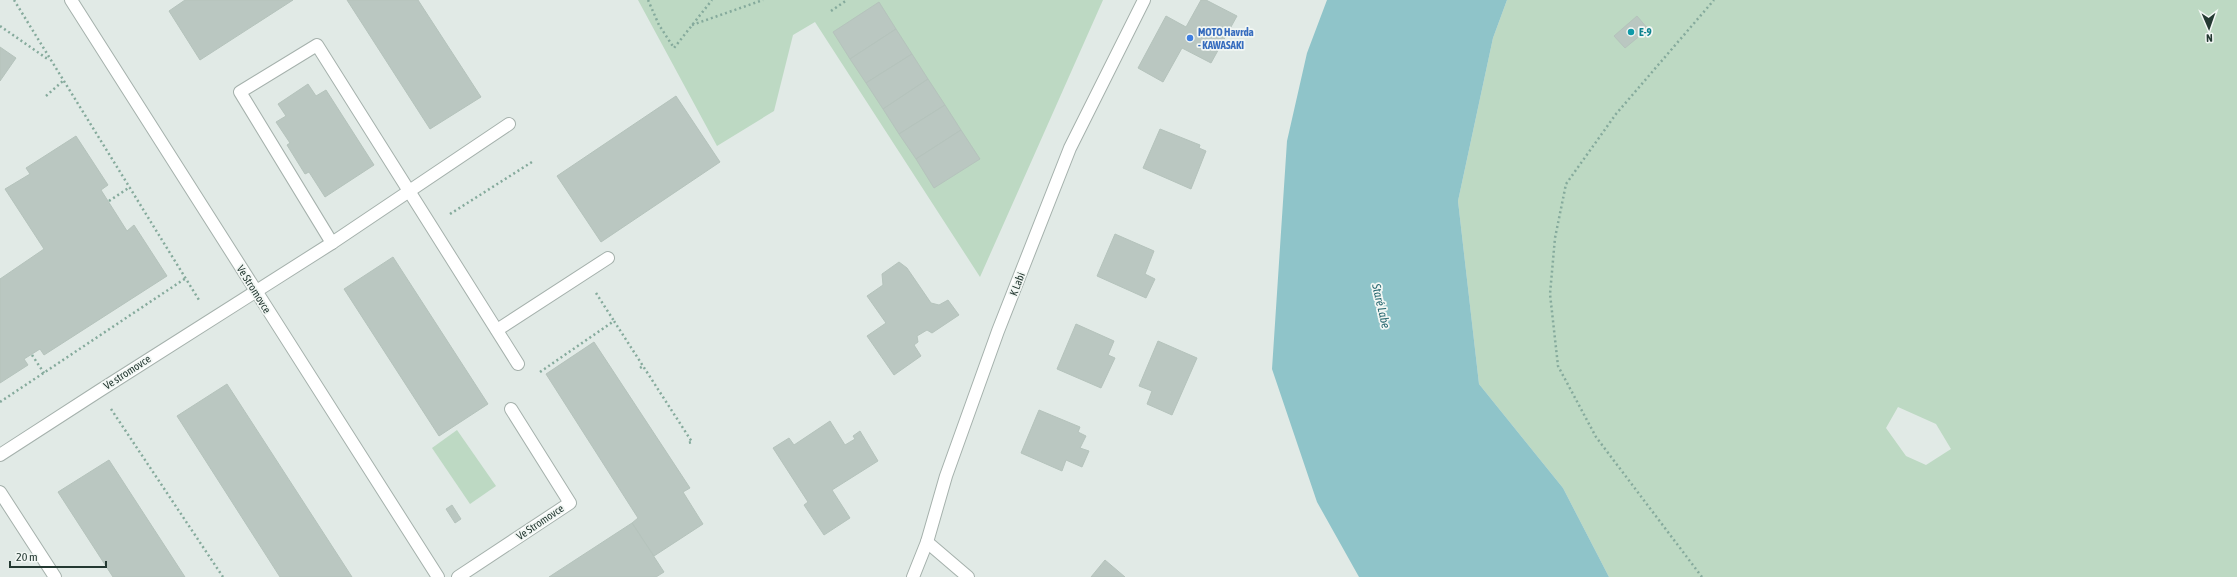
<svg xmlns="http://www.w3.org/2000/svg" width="2237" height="577" viewBox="0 0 2237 577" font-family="'Asap Condensed',sans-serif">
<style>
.green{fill:#bdd9c3;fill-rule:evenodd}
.water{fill:#8fc4c9}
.building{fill:#bac7c1;stroke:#b5c3bc}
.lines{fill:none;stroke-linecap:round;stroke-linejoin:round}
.minor-casing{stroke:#a5b1ac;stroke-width:14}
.path{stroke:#85aa9c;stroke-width:2.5;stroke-dasharray:2 3;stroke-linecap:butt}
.minor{stroke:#fff;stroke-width:12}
.culture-dot{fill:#0f9aa8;stroke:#f2f7f4;stroke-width:1.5}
.shop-dot{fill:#3f7fe0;stroke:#f2f7f4;stroke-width:1.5}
.labels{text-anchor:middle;stroke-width:3.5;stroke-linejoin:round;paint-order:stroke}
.shop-label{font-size:11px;font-weight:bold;fill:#366cbe;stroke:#f2f7f4;text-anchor:start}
.culture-label{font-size:11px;font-weight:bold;fill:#0d838f;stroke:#f2f7f4;text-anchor:start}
.street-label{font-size:11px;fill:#243932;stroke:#f2f7f4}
.water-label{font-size:12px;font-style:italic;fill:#25666e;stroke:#f2f7f4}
</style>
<rect width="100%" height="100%" fill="#e1eae6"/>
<!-- green -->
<g class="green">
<polygon points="638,0 1103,0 980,277 815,22 793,35 774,111 717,146"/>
<path d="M 1507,0 L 2237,0 L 2237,577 L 1609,577 L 1563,488 L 1479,384 L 1458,201 L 1493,38 ZM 1898,407 L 1936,424 L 1951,449 L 1926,465 L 1906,456 L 1886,428 Z"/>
<polygon points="457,430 496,486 470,504 432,448"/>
</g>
<!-- water -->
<polygon class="water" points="1327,0 1507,0 1493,38 1458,201 1479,384 1563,488 1609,577 1359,577 1317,502 1272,369 1287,141 1307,53"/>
<!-- building -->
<g class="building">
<polygon points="185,0 293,0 200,60 169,11"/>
<polygon points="347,0 418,0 481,97 430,129"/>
<polygon points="1201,0 1206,0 1237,16 1211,63 1182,48 1163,82 1138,68 1166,16 1186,27"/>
<polygon points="879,2 896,29 850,59 833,32"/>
<polygon points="1637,16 1648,29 1625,48 1614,36"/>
<polygon points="896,29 912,54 866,83 850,59"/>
<polygon points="0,47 16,58 0,81"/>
<polygon points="912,54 928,79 883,109 866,83"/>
<polygon points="928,79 945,105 899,134 883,109"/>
<polygon points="308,84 316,96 326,90 374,165 325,197 309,172 305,174 287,145 290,143 276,122 286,116 278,104"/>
<polygon points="676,96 720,162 601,242 557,176"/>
<polygon points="945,105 961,130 916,159 899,134"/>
<polygon points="1160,129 1200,145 1199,148 1206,151 1191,189 1143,168"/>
<polygon points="961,130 980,159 934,188 916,159"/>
<polygon points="76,136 108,185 101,190 127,231 134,225 167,276 44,355 40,349 24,359 28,365 0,383 0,279 44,249 5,189 30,174 26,168"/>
<polygon points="1115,234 1154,251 1145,274 1155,279 1146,298 1097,276"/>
<polygon points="393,257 488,404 439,436 344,289"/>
<polygon points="899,262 907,268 931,303 939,305 948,300 959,315 932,333 927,330 917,336 918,342 914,345 921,356 894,375 867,336 886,323 867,296 883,285 882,274"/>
<polygon points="1076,324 1114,341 1108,355 1115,358 1101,388 1057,369"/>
<polygon points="1158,341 1197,358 1172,415 1147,404 1152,391 1139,386"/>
<polygon points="594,342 690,488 683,492 703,524 654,556 632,523 638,518 546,374"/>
<polygon points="227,384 352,577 280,577 177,416"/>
<polygon points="1039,410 1080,427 1078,432 1086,436 1080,448 1089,451 1082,467 1066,460 1062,471 1021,453"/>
<polygon points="830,421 845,445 855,439 853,436 860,431 878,461 832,490 850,518 824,535 804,505 808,502 773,448 789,438 794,445"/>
<polygon points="109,460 185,577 113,577 58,492"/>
<polygon points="452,505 461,519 455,523 446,509"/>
<polygon points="632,523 664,572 656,577 549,577"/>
<polygon points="1105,560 1125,577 1091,577"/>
</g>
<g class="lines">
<!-- minor casing -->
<g class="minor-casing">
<g id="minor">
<polyline points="71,0 438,577"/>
<polyline points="332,243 240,92 317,45 518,364"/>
<polyline points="497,330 608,258"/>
<polyline points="0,455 99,391 332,243 509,124"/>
<polyline points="0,492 55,577"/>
<polyline points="927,542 968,577"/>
<polyline points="458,577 570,503 511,409"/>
<polyline points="913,577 927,542 946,476 998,331 1070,148 1144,0"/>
</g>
</g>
<!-- path -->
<g class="path">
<polyline points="14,0 199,300"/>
<polyline points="648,0 659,25 674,48 712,0"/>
<polyline points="831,11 847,0"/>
<polyline points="692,25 763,0"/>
<polyline points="0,26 49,60"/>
<polyline points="46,96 64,80"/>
<polyline points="109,201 130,187"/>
<polyline points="450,214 532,162"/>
<polyline points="596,293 614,321"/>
<polyline points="32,355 44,373"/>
<polyline points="640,368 643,366"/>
<polyline points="540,372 614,321 692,442 688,443"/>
<polyline points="0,402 186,278"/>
<polyline points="111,409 223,577"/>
<polyline points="1702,577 1596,437 1558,366 1550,294 1555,238 1566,184 1616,114 1714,0"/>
</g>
<!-- minor -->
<use href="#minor" class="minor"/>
</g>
<!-- markers -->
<circle class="culture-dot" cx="1631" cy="32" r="4"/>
<circle class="shop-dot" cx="1190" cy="38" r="4"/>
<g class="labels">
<!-- shop labels -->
<g class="shop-label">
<text x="1198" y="36">MOTO Havrda<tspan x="1198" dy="13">- KAWASAKI</tspan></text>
</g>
<!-- culture labels -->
<g class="culture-label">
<text x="1639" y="36">E-9</text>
</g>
<!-- street labels -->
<g class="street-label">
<text transform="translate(1017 284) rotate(-69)" y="4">K Labi</text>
<text transform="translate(254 289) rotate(58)" y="4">Ve Stromovce</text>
<text transform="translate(127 372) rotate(-33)" y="4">Ve stromovce</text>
<text transform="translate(540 522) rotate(-34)" y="4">Ve Stromovce</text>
</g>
<!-- water labels -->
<g class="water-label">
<text transform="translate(1381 306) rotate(77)" y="4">Staré Labe</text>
</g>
</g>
<!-- north arrow -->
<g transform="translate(2209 28) rotate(178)" stroke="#f2f7f4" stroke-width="3" paint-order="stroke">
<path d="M0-3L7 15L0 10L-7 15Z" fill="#243932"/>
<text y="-6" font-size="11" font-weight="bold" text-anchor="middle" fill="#243932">N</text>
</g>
<!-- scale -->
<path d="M10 561v6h96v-6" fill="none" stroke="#243932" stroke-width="2"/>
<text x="16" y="561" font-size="12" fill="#243932" stroke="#f2f7f4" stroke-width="3" paint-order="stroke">20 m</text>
</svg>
